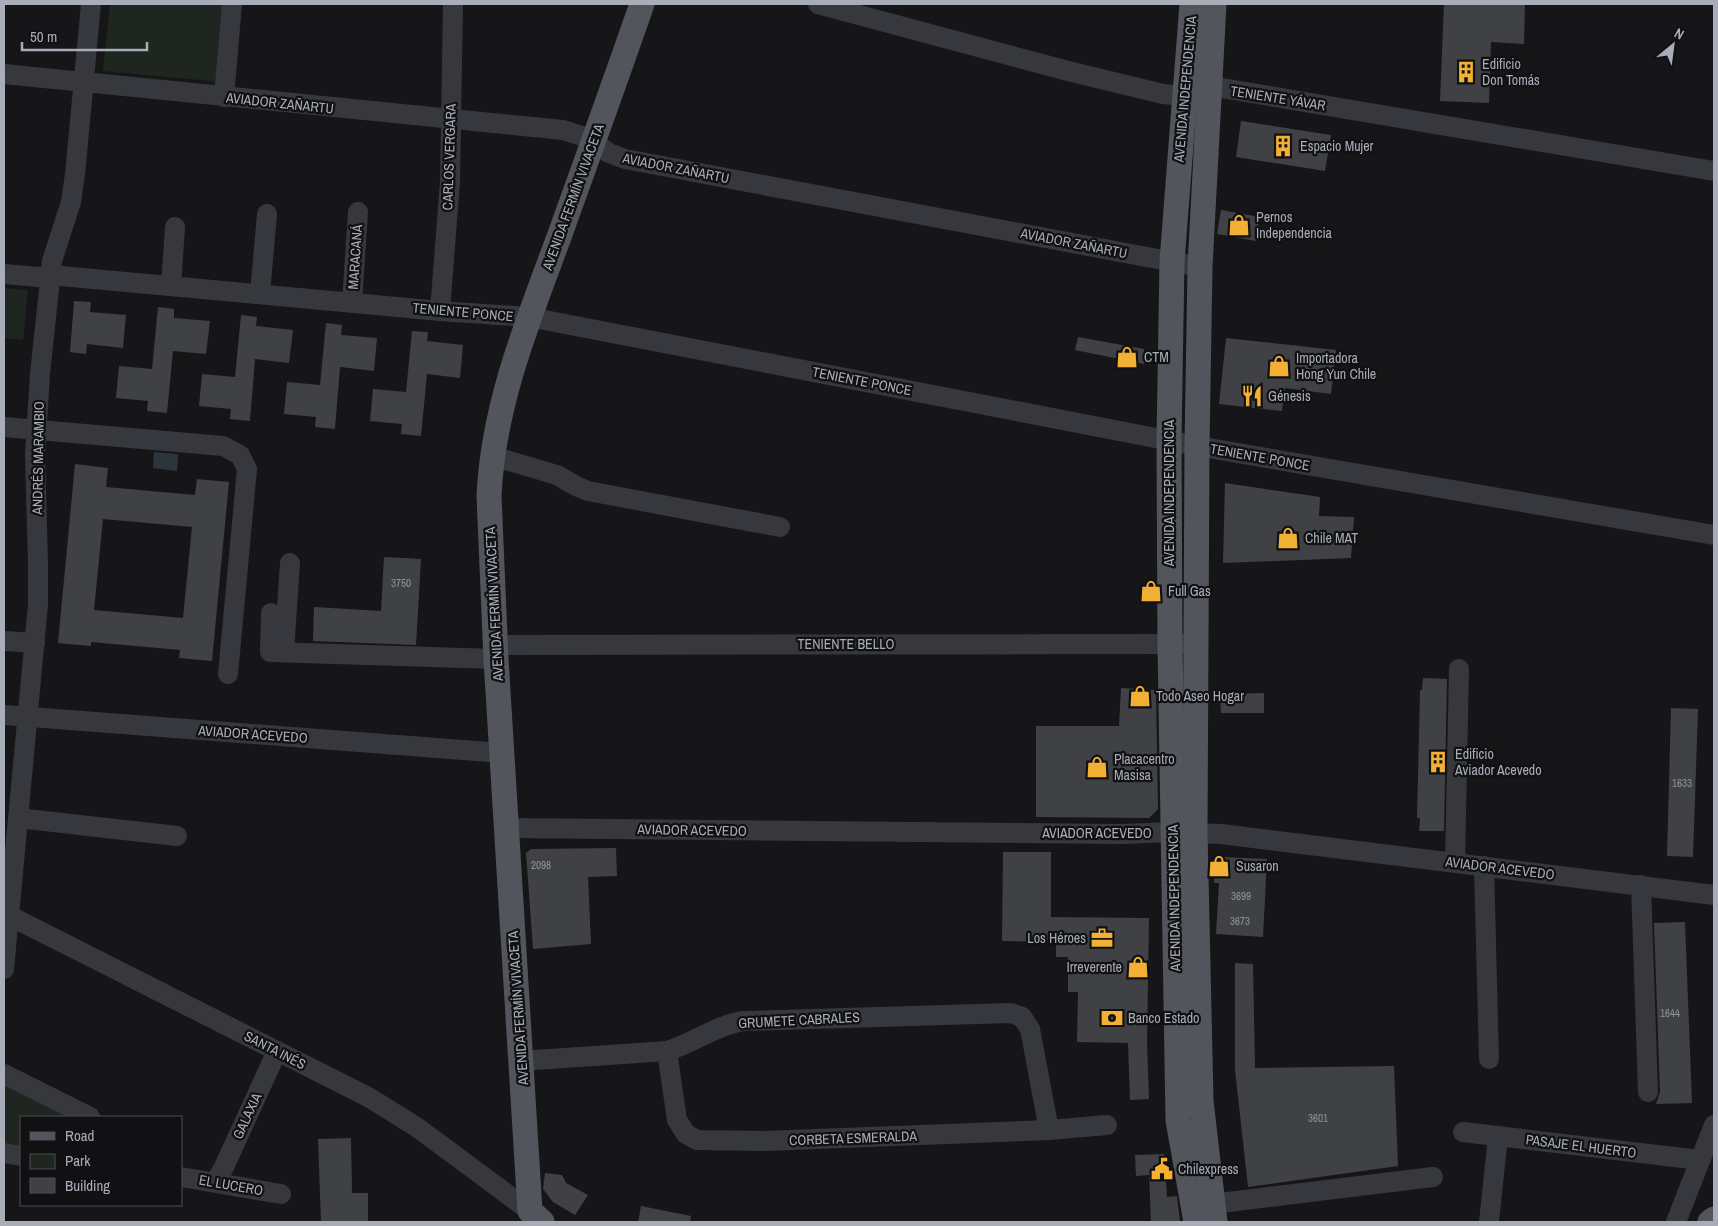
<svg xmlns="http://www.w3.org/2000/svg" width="1718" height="1226" viewBox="0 0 1718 1226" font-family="'Archivo Narrow',sans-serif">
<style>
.green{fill:#1e261f}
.water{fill:#2c353c}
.building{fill:#404145;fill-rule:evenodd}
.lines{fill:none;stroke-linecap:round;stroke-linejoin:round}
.minor{stroke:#37383d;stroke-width:20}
.major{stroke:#53555c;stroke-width:25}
.labels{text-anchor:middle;stroke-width:4.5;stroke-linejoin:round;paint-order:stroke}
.number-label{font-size:11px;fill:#8e929b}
.poi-label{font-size:14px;fill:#a8adb8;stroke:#111113;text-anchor:start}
.street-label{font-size:14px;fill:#a8adb8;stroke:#111113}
</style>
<rect width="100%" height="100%" fill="#161618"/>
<!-- green -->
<g class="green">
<polygon points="110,4 227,4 221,82 103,71"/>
<polygon points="4,288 28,290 23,340 4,338"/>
<polygon points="5,1082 67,1117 21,1117 21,1153 4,1151"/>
</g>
<!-- water -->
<polygon class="water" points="154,452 178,454 177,471 153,468"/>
<!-- building -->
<g class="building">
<polygon points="1444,4 1525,4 1524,44 1491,42 1489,103 1440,101"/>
<polygon points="1241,121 1331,135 1325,171 1236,157"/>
<polygon points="1221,210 1260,217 1256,241 1217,234"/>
<polygon points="74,301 91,302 90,312 126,315 123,348 87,344 86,354 70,352"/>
<polygon points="158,307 174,309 174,318 210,321 206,354 173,351 167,413 147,411 148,401 116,398 119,366 152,369"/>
<polygon points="241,315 257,317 256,326 293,330 289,363 255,359 250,421 230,419 231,409 199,406 202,374 235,377"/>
<polygon points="326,323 342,325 341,335 377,338 374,371 340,367 335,429 315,427 316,417 284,414 287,382 320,385"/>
<polygon points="412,331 428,332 427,341 463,345 460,378 427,374 421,436 401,434 402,424 370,421 373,389 406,392"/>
<polygon points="1078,337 1144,349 1144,364 1075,350"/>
<polygon points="1226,338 1336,350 1331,394 1285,388 1282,411 1219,404"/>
<path d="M 75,464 L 108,468 L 106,487 L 195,495 L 197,479 L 229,482 L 212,661 L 179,658 L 180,650 L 91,642 L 91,646 L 58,643 ZM 103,519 L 192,527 L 183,618 L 94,610 Z"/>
<polygon points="1225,483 1320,497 1319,516 1354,517 1351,558 1223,563"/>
<polygon points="384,557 421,559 416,645 313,641 314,607 381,611"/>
<polygon points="1423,678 1447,679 1444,831 1419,831 1420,818 1417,818 1420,690 1422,690"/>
<polygon points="1121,688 1156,690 1158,809 1149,818 1036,817 1036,726 1119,726"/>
<polygon points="1264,693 1264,713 1221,713 1220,694"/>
<polygon points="1671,708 1698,709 1693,857 1667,856"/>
<polygon points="616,848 617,876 588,877 591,944 533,949 526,853 531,849"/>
<polygon points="1003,852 1051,852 1051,917 1149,918 1147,1043 1149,1099 1130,1100 1128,1043 1077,1042 1078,992 1068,992 1068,957 1056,957 1056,942 1002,941"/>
<polygon points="1222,857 1267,859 1263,937 1216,934 1219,883 1214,883 1215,860"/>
<polygon points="1685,922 1692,1103 1656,1104 1660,1092 1654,923"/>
<polygon points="1235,963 1253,964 1255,1068 1394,1066 1398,1166 1248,1187 1235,1070"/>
<polygon points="351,1138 352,1193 368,1193 368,1222 321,1222 318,1139"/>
<polygon points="1164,1154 1167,1197 1177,1196 1180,1222 1151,1222 1149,1175 1136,1176 1135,1155"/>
<polygon points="545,1173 562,1175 566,1183 588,1195 575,1215 553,1202 543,1189"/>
<polygon points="641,1206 691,1216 690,1222 638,1222"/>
</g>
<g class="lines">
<!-- minor -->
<g class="minor">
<polyline points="818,4 1068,71 1163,94 1185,96 1222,88 1714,171"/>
<polyline points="4,74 563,130 588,138 609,153 625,159 1200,267"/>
<polyline points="224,97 232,4"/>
<polyline points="4,274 38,277 50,275 440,311 529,317 1197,446 1714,535"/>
<polyline points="171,286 175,227"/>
<polyline points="260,294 267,214"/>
<polyline points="352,302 358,212"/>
<polyline points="440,311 450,182 453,4"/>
<polyline points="4,427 223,446 240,455 247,469 228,674"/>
<polyline points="492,456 557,475 576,486 588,491 780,527"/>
<polyline points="271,613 270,652 496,659"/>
<polyline points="4,641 35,643"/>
<polyline points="496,645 1196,644"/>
<polyline points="284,652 290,563"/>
<polyline points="4,715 502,753"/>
<polyline points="18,818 177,836"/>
<polyline points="506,828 1123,834 1172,832 1221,834 1714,895"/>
<polyline points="1455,862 1459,669"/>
<polyline points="1484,866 1489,1059"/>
<polyline points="1641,885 1648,1092"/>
<polyline points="4,913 370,1098 418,1128 530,1211"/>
<polyline points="4,969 38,604 38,564 35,454 40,374 52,261 71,202 75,174 91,4"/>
<polyline points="667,1051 677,1120 686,1134 697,1140 764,1141 1049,1130 1107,1125"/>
<path d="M 521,1061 L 667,1051 C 694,1043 716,1025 744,1021 L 1011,1013 L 1022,1017 L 1030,1029 L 1049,1130"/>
<polyline points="4,1074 90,1117"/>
<polyline points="1463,1132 1700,1160"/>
<polyline points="4,1153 21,1156"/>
<polyline points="181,1177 281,1194"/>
<polyline points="216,1181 224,1167 277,1051"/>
<polyline points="1212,1204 1433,1177"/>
<polyline points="1489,1222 1498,1136"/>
<polyline points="1676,1222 1714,1125"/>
</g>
<!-- major -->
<g class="major">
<polyline points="1192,4 1172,261 1169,440 1170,644 1178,1120 1196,1222"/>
<polyline points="1214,4 1200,267 1197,446 1195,832 1201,1101 1215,1222"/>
<path d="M 542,1222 L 530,1211 L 496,659 L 489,496 C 493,405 528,321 559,237 C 587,159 615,82 642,4"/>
<polyline points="1710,1222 1714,1219"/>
</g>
</g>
<!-- icons -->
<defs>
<g id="building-bare" transform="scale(1.725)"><path d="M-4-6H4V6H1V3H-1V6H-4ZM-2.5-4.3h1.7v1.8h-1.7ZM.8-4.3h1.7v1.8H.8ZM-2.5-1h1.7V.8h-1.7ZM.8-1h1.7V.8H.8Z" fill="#f2b134" stroke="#111113" stroke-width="2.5" paint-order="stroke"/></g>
<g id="shop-bare" transform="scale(1.725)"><path d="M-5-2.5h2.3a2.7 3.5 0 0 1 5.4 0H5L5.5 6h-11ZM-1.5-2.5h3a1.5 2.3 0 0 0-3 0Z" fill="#f2b134" stroke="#111113" stroke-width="2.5" paint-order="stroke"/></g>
<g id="restaurant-bare" transform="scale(1.725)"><path d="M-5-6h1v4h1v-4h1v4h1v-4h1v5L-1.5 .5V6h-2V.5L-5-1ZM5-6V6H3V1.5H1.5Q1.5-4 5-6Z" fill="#f2b134" stroke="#111113" stroke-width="2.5" paint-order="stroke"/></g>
<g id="office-bare" transform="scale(1.725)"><path d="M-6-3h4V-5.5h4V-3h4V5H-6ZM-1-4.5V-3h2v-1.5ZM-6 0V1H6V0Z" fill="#f2b134" stroke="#111113" stroke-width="2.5" paint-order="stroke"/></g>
<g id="bank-bare" transform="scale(1.725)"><path d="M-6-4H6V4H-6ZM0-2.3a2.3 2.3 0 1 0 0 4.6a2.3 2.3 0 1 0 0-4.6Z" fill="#f2b134" stroke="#111113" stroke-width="2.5" paint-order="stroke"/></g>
<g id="civic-bare" transform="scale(1.725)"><path d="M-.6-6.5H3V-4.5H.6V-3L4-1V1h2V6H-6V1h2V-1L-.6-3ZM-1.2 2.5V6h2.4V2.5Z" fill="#f2b134" stroke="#111113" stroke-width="2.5" paint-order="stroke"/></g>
</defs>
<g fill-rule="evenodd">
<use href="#building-bare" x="1466" y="72"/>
<use href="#building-bare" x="1283" y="146"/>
<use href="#shop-bare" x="1239" y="225"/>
<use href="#shop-bare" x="1127" y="357"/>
<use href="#shop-bare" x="1279" y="366"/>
<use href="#restaurant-bare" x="1252" y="396"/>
<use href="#shop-bare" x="1288" y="538"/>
<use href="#shop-bare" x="1151" y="591"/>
<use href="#shop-bare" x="1140" y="696"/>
<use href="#building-bare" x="1438" y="762"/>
<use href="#shop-bare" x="1097" y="767"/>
<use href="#shop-bare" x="1219" y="866"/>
<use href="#office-bare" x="1102" y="938"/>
<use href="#shop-bare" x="1138" y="967"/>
<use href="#bank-bare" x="1112" y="1018"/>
<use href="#civic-bare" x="1162" y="1169"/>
</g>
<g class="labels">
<!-- number labels -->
<g class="number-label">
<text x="401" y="587">3750</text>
<text x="1682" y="787">1633</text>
<text x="541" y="869">2098</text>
<text x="1241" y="900">3699</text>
<text x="1240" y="925">3673</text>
<text x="1670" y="1017">1644</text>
<text x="1318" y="1122">3601</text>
</g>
<!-- poi labels -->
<g class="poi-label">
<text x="1482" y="69">Edificio<tspan x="1482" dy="16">Don Tomás</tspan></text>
<text x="1300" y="151">Espacio Mujer</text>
<text x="1256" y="222">Pernos<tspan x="1256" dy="16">Independencia</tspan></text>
<text x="1144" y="362">CTM</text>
<text x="1296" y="363">Importadora<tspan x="1296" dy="16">Hong Yun Chile</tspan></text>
<text x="1268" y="401">Génesis</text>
<text x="1305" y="543">Chile MAT</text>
<text x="1168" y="596">Full Gas</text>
<text x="1156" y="701">Todo Aseo Hogar</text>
<text x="1455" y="759">Edificio<tspan x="1455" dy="16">Aviador Acevedo</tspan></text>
<text x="1114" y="764">Placacentro<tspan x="1114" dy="16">Masisa</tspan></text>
<text x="1236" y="871">Susaron</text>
<text x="1086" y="943" text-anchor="end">Los Héroes</text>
<text x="1122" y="972" text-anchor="end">Irreverente</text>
<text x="1128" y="1023">Banco Estado</text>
<text x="1178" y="1174">Chilexpress</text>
</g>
<!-- street labels -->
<g class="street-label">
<text transform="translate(1185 89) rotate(-85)" y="5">AVENIDA INDEPENDENCIA</text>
<text transform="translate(1278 98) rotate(9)" y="5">TENIENTE YÁVAR</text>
<text transform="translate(280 103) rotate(6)" y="5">AVIADOR ZAÑARTU</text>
<text transform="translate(449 157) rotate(-88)" y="5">CARLOS VERGARA</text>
<text transform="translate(676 168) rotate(11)" y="5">AVIADOR ZAÑARTU</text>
<text transform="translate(573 197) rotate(-70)" y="5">AVENIDA FERMÍN VIVACETA</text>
<text transform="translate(1074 243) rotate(11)" y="5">AVIADOR ZAÑARTU</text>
<text transform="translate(355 257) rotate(-86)" y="5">MARACANÁ</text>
<text transform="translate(463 312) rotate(5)" y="5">TENIENTE PONCE</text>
<text transform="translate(862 381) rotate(11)" y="5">TENIENTE PONCE</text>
<text transform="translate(1260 457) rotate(10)" y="5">TENIENTE PONCE</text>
<text transform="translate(38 458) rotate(-89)" y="5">ANDRÉS MARAMBIO</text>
<text transform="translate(1169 493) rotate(-90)" y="5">AVENIDA INDEPENDENCIA</text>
<text transform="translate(494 604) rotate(-93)" y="5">AVENIDA FERMÍN VIVACETA</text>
<text x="846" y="649">TENIENTE BELLO</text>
<text transform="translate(253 734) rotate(4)" y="5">AVIADOR ACEVEDO</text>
<text transform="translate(692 830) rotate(1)" y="5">AVIADOR ACEVEDO</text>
<text x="1097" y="838">AVIADOR ACEVEDO</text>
<text transform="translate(1500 868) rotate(7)" y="5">AVIADOR ACEVEDO</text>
<text transform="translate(1174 898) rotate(-91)" y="5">AVENIDA INDEPENDENCIA</text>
<text transform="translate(518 1008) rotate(-94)" y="5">AVENIDA FERMÍN VIVACETA</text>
<text transform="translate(799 1020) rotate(-3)" y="5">GRUMETE CABRALES</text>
<text transform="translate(275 1050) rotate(27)" y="5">SANTA INÉS</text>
<text transform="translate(247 1116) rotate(-65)" y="5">GALAXIA</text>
<text transform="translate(853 1138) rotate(-2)" y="5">CORBETA ESMERALDA</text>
<text transform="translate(1581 1146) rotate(7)" y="5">PASAJE EL HUERTO</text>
<text transform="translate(231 1185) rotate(10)" y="5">EL LUCERO</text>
</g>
</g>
<!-- border -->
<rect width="1718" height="1226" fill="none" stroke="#a8adb8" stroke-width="10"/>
<!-- legend -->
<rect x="20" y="1116" width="162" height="90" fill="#111113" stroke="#4d4f55"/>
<rect x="30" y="1132" width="25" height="8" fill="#53555c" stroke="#4d4f55"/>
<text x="65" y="1141" font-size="15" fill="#a8adb8">Road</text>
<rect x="30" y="1154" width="25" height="15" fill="#1e261f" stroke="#4d4f55"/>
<text x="65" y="1166" font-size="15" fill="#a8adb8">Park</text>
<rect x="30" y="1178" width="25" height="15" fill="#404145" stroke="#4d4f55"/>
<text x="65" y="1191" font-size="15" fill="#a8adb8">Building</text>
<!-- north arrow -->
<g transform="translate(1673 45) rotate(29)" stroke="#111113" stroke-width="4" paint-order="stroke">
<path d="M0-4L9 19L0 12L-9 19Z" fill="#a8adb8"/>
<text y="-8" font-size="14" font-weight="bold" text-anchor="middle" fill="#a8adb8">N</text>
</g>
<!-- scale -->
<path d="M22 42v8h125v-8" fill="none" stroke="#a8adb8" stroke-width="2.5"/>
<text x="30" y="42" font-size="15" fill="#a8adb8" stroke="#111113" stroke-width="4" paint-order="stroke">50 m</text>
</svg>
